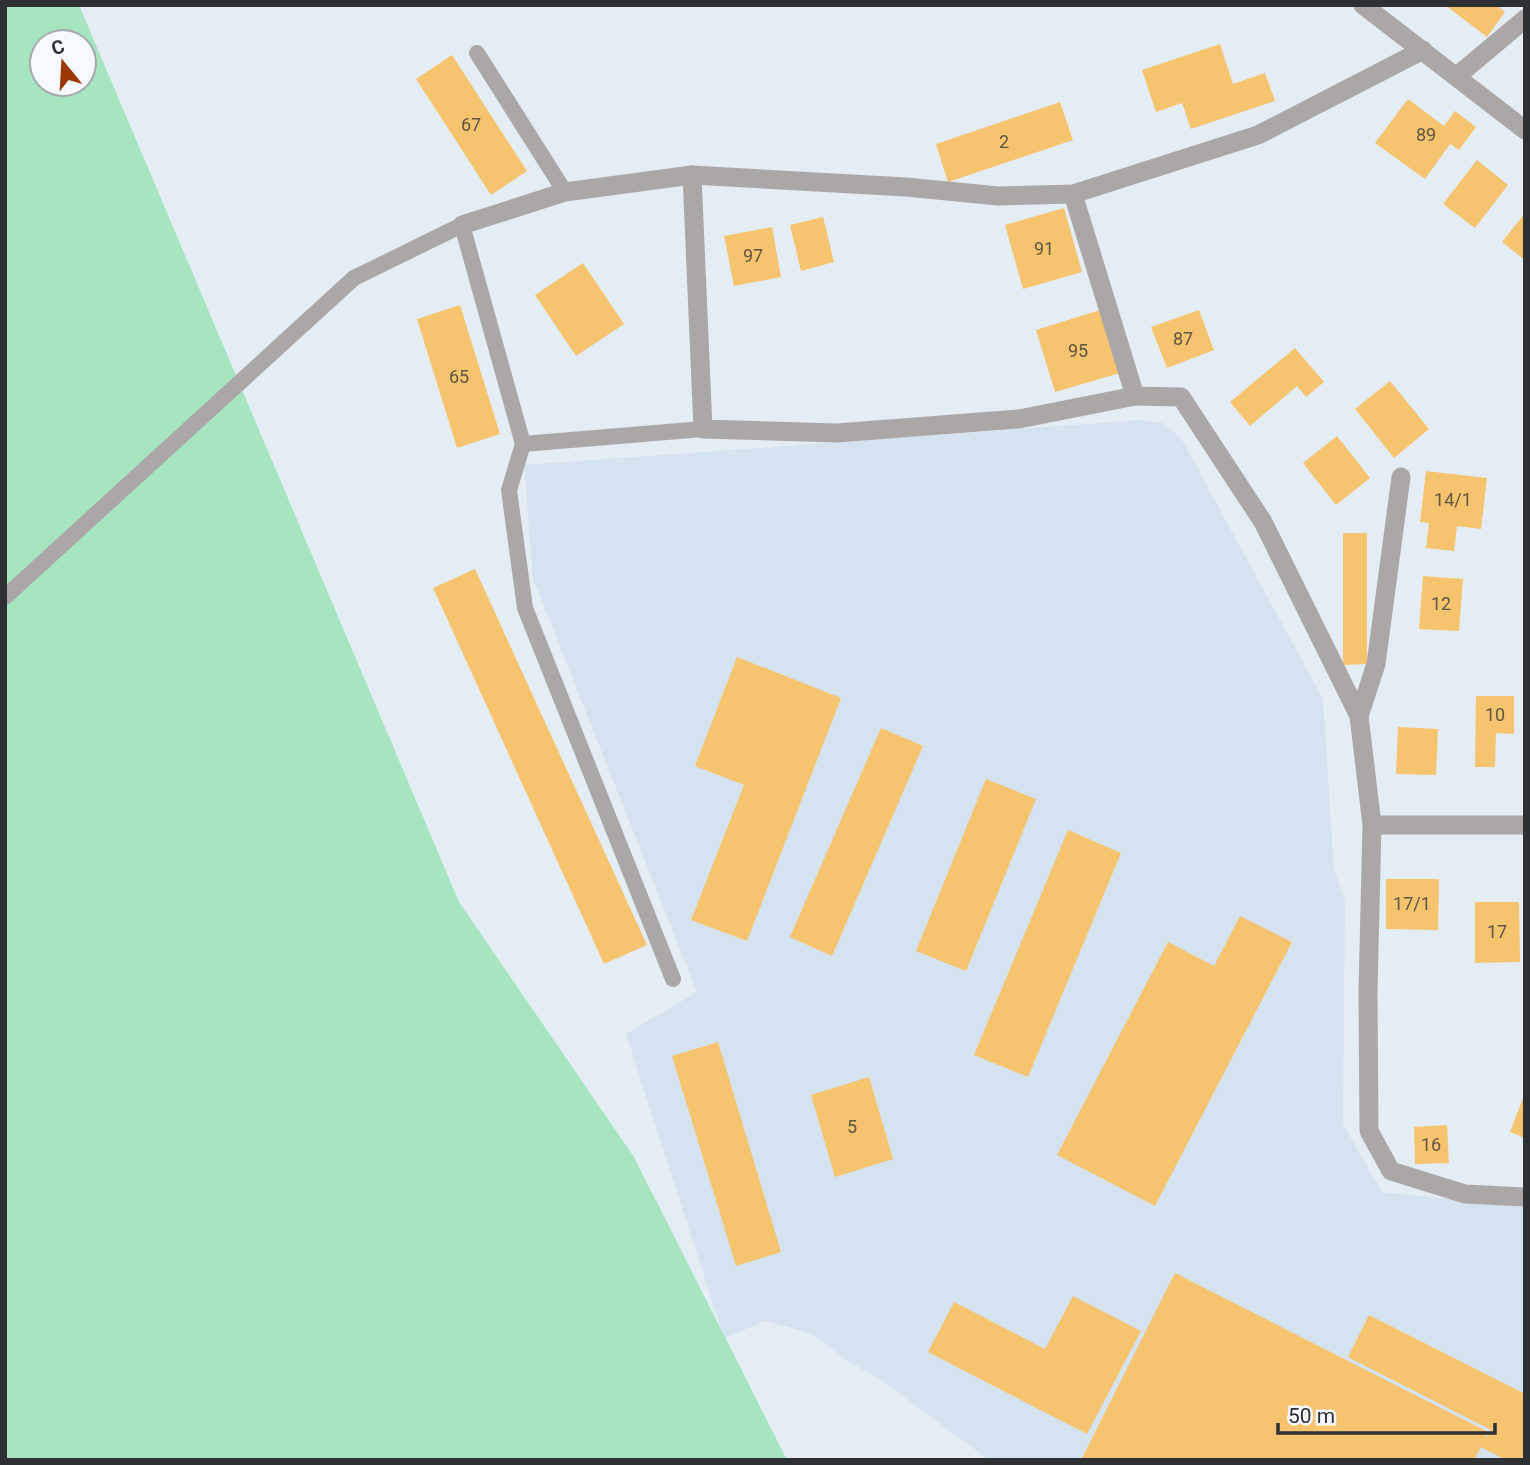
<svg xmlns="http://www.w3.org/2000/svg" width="1530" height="1465" viewBox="0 0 1530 1465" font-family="Roboto,sans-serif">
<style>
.built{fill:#d5e3f0}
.green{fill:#a7e5c1;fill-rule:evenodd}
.building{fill:#f6c36e}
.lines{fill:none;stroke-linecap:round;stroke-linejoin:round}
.service{stroke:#aca7a7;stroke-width:16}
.minor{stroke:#aca7a7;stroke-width:19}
.labels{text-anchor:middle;stroke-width:5;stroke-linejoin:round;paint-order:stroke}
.number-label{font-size:18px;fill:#605642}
</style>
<rect width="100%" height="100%" fill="#e4edf4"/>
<!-- built -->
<polygon class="built" points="1141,420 1163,423 1181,438 1323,699 1334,869 1345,902 1343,1124 1382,1192 1525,1207 1525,1460 989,1460 883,1381 846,1360 810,1333 765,1321 724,1338 626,1034 697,992 533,579 524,465"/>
<!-- green -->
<path class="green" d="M 5,5 L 79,5 L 459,902 L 634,1157 L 787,1460 L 5,1460 ZM 42,42 L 84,42 L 84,84 L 42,84 Z"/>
<!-- building -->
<g class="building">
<polygon points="1445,5 1496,5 1505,12 1487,37"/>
<polygon points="1220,44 1233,84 1265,73 1275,101 1191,129 1182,103 1156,112 1142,70"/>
<polygon points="452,55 527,171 491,195 416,79"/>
<polygon points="1408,99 1444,126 1455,111 1476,127 1459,150 1450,144 1425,179 1375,143"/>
<polygon points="1060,102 1073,140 948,182 936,144"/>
<polygon points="1477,160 1508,185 1475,228 1443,204"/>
<polygon points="1064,208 1082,272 1023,289 1005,225"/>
<polygon points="1525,213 1525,260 1502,242"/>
<polygon points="823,217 834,262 801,271 790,225"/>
<polygon points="772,227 781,277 734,286 724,236"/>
<polygon points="583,263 624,324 576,356 535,295"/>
<polygon points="460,305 500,434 457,448 417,319"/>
<polygon points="1100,310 1120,373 1055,392 1036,330"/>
<polygon points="1199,310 1214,350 1167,368 1151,327"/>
<polygon points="1295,348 1324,382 1306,397 1297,386 1250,426 1230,402"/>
<polygon points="1390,381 1429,429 1394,458 1355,409"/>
<polygon points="1337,436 1370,478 1336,505 1303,463"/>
<polygon points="1426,471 1487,478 1481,529 1457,526 1454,551 1426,548 1429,523 1420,522"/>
<polygon points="1343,533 1367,533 1367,664 1343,665"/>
<polygon points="475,569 647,945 604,964 433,588"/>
<polygon points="1423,576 1463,579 1459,631 1419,629"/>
<polygon points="737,657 841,698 747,941 691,920 744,785 695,766"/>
<polygon points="1476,696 1514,696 1514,734 1496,733 1495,767 1475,767"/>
<polygon points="1398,727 1438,729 1436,775 1396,774"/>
<polygon points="881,728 923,746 832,956 790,937"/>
<polygon points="986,779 1036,799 966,971 916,951"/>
<polygon points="1068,830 1121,853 1028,1077 974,1055"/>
<polygon points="1386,879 1439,879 1438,930 1386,929"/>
<polygon points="1475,902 1519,902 1520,962 1475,963"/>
<polygon points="1240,916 1292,942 1155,1206 1057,1155 1168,942 1214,966"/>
<polygon points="718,1042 781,1252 736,1266 672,1056"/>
<polygon points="869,1077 893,1159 835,1177 811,1095"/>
<polygon points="1525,1093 1525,1138 1510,1132"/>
<polygon points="1447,1125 1449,1163 1415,1164 1414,1127"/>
<polygon points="1175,1273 1488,1432 1485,1440 1491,1430 1348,1357 1369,1315 1525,1394 1525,1460 1506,1460 1481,1447 1474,1460 1081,1460"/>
<polygon points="1073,1296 1141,1331 1087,1434 928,1352 954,1302 1045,1349"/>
</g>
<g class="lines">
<!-- service -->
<g class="service">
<polyline points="477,53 565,192"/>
<polyline points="523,444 509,490 525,608 673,979"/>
<polyline points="5,597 354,278 462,225 523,444 703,429"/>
</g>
<!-- minor -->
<g class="minor">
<polyline points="1363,5 1525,130"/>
<polyline points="1457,76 1525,19"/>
<polyline points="692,175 703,429 837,433 1019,419 1135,396"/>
<polyline points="1073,194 1135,396 1181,397 1263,522 1359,716 1372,825 1368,991 1369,1131 1391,1171 1465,1194 1525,1197"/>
<polyline points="462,225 565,192 692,175 906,187 998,196 1073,194 1258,135 1423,50"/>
<polyline points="1359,716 1376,664 1401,477"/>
<polyline points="1372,825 1525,825"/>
</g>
</g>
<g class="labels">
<!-- number labels -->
<g class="number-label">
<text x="471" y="131">67</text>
<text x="1426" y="141">89</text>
<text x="1004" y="148">2</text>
<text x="1044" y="255">91</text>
<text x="753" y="262">97</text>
<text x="1183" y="345">87</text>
<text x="1078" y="357">95</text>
<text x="459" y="383">65</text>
<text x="1453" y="506">14/1</text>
<text x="1441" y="610">12</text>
<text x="1495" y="721">10</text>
<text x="1412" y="910">17/1</text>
<text x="1497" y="938">17</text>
<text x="852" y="1133">5</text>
<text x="1431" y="1151">16</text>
</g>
</g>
<!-- border -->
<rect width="1530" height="1465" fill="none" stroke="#2e3134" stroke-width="14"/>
<!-- north arrow -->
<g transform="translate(63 63) rotate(342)"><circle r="33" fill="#f4f9fe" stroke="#a5a9ad" stroke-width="2"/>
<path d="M0-5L12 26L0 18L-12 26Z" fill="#9b3702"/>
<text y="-10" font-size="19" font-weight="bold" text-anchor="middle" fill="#2e3134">С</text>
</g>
<!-- scale -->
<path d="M1278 1423v10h217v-10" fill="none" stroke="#2e3134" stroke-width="3.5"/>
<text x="1288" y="1423" font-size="21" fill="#2e3134" stroke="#f4f9fe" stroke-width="5" paint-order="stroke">50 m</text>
</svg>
